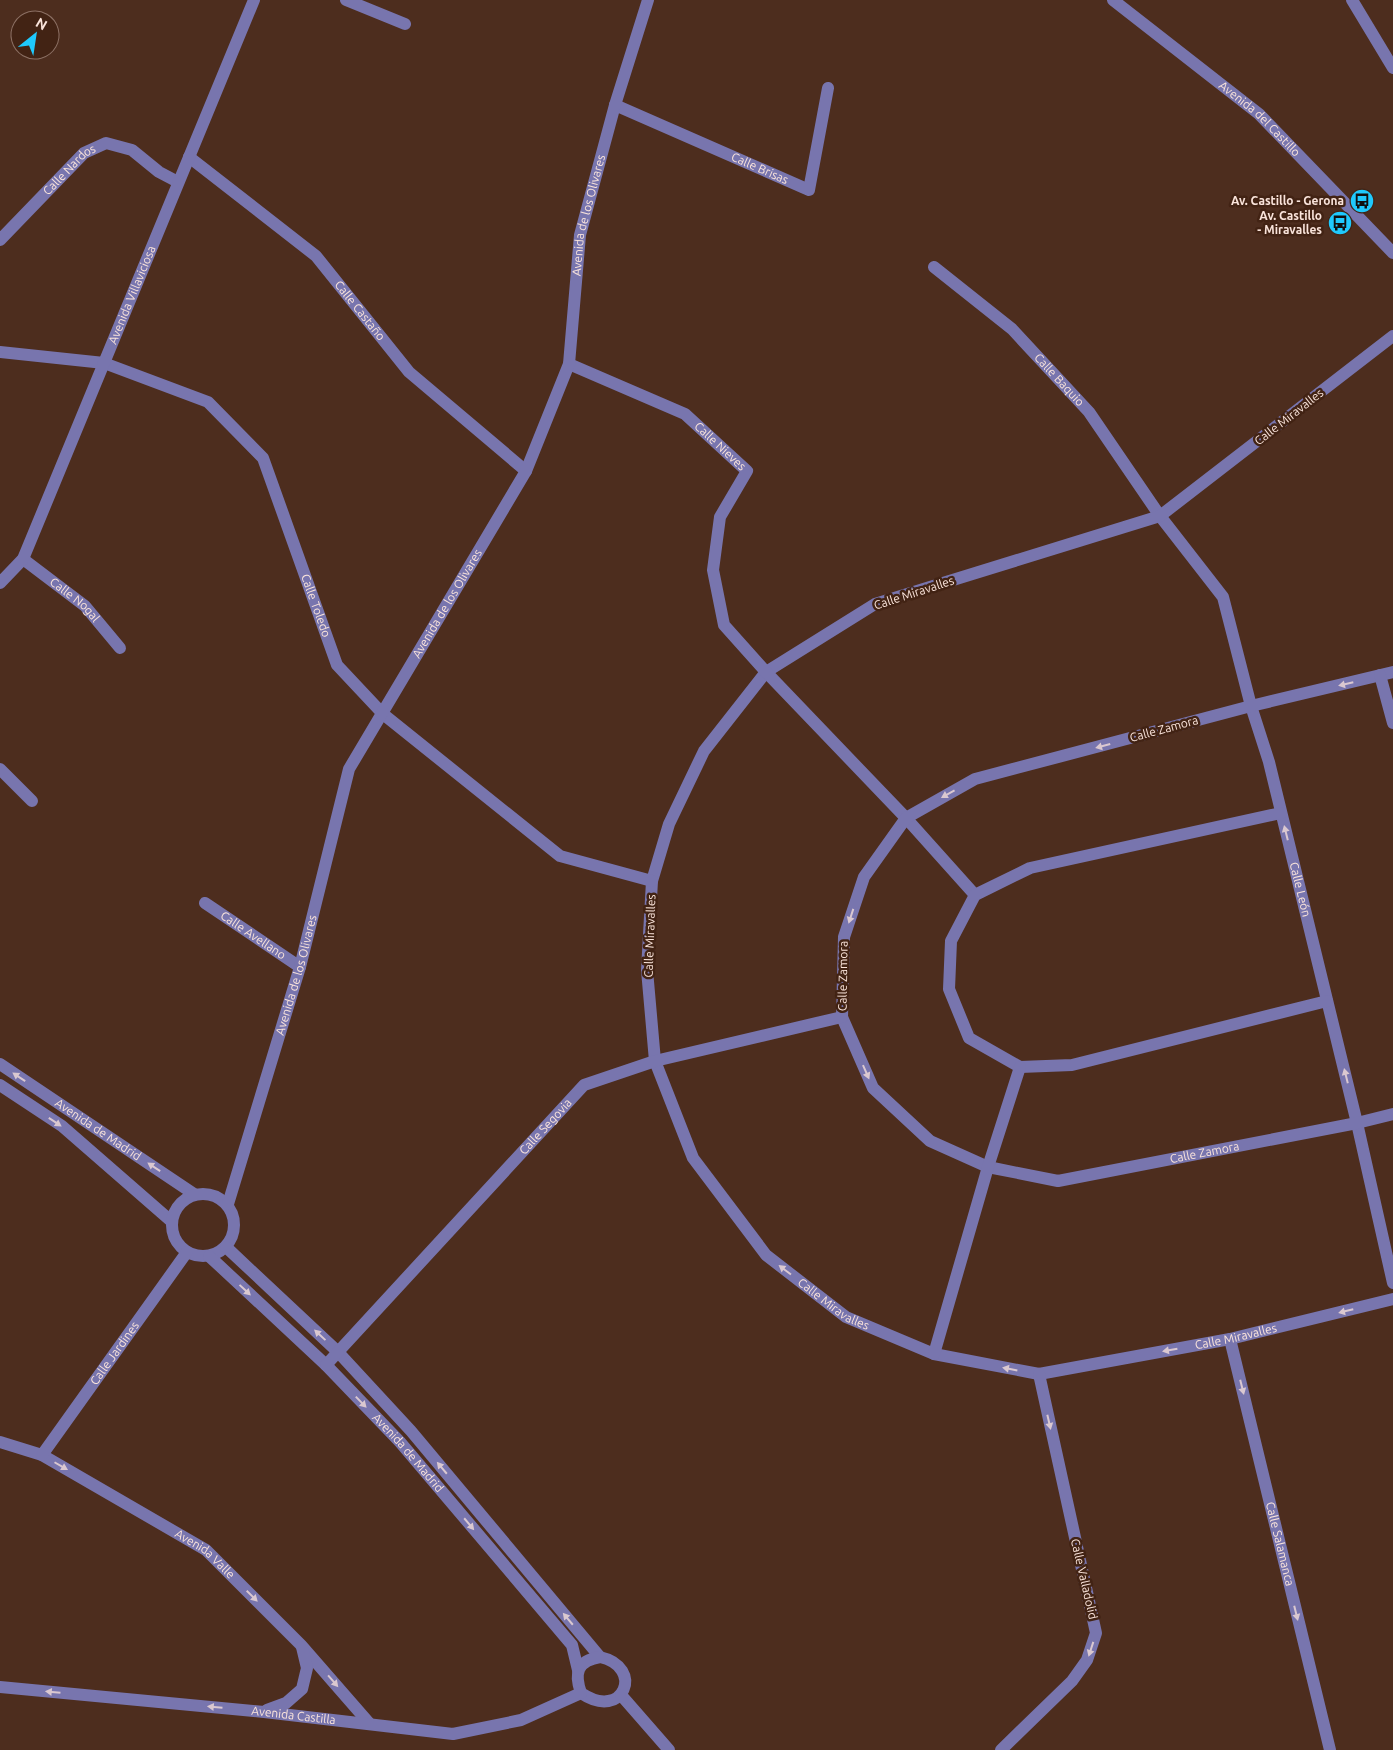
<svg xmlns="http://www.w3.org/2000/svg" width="1393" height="1750" viewBox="0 0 1393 1750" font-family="Ubuntu,sans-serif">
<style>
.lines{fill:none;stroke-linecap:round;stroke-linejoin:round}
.minor{stroke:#7875ae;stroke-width:12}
.oneway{fill:#dac8d0}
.labels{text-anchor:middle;stroke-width:5;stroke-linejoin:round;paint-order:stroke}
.street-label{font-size:12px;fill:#fae4db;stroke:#422314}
.poi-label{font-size:12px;font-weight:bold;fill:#fae4db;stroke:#422314;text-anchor:end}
</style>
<rect width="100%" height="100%" fill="#4d2d1e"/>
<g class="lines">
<!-- minor -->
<g class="minor">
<polyline points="346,0 405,24"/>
<path id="s1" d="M 1113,0 L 1259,114 L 1393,253"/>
<polyline points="1352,0 1393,68"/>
<path id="s2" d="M 615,105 L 809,190 L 828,88"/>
<path id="s3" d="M 189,157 L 316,256 L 409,372 L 526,471"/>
<path id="s4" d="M 0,240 L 84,153 L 106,143 L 132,150 L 159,172 L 178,182"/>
<path id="s5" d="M 934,267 L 1012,329 L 1089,412 L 1160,516 L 1223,597 L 1251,706 L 1269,762 L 1357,1123 L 1393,1283"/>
<path id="s6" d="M 1393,336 L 1160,516 L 875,604 L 766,672 L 704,751 L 669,824 L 652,881 L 647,970 L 655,1061 L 693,1158 L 766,1255 L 846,1317 L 934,1354 L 1039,1374 L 1230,1339 L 1393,1299"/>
<path id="s7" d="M 0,352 L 104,363 L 208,402 L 263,458 L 337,665 L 383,714 L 560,856 L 652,881"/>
<path id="s8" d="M 569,364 L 685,414 L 747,471 L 720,517 L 713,570 L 724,625 L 766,672 L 906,818 L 975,895"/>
<path id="s9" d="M 23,559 L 85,606 L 120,648"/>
<path id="s10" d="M 0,583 L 23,559 L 254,0"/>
<path id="s11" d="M 1393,672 L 1251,706 L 975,779 L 906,818 L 864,877 L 844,937 L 842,1017 L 873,1088 L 930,1141 L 988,1167 L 1058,1181 L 1357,1123 L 1393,1114"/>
<polyline points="1380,675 1393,723"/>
<polyline points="0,769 32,801"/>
<polyline points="1281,813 1030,868 975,895 951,941 949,989 969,1038 1020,1067 1072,1065 1327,1001"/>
<path id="s12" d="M 205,903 L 300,967"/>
<path id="s13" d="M 0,1064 L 194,1194"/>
<polyline points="0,1085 62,1126 171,1221"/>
<circle cx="203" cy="1225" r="31"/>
<path id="s14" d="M 228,1204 L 300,967 L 349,769 L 526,471 L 569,364 L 580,235 L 615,105 L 648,0"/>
<polyline points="226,1247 338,1352 411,1431 600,1657"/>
<path id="s15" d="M 209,1256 L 326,1365 L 400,1442 L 572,1645 L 578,1670"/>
<path id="s16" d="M 1230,1339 L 1330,1750"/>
<polyline points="934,1354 988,1167 1020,1067"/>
<path id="s17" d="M 326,1365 L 584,1085 L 655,1061 L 842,1017"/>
<path id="s18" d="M 0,1442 L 42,1455 L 206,1550 L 301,1645 L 369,1723"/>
<path id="s19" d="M 42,1455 L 187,1252"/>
<path d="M 600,1657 C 645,1667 624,1722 581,1693 C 574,1673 577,1661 600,1657 Z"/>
<path id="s20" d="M 0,1687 L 264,1712 L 453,1734 L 521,1720 L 581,1693"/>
<polyline points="621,1695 669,1750"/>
<polyline points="267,1710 286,1703 302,1689 307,1668 302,1647"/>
<polyline points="1001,1750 1072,1681 1087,1660 1096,1633 1039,1374"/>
</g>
</g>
<!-- one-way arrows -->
<defs><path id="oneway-solid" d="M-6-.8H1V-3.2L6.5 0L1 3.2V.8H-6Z" transform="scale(1.25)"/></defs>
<g class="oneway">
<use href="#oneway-solid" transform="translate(1346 684) rotate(167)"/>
<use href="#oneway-solid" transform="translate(1103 746) rotate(165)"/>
<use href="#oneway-solid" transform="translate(948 794) rotate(151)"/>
<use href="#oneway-solid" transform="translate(1286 833) rotate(-104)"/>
<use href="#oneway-solid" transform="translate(851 916) rotate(108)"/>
<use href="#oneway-solid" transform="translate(866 1072) rotate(66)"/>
<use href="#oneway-solid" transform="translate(1346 1076) rotate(-104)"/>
<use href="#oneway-solid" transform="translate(19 1077) rotate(-146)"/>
<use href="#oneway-solid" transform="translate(55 1122) rotate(34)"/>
<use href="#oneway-solid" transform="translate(154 1167) rotate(-146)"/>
<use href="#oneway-solid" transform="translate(785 1270) rotate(-143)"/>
<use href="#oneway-solid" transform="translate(245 1290) rotate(43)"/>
<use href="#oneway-solid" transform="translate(1346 1311) rotate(166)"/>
<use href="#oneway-solid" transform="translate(320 1335) rotate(-137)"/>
<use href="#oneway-solid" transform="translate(1170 1350) rotate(170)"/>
<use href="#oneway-solid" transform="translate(1010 1369) rotate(-169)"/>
<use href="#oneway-solid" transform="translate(1242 1387) rotate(76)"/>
<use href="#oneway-solid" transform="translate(361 1402) rotate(46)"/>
<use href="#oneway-solid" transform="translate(1049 1422) rotate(77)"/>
<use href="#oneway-solid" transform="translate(61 1466) rotate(30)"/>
<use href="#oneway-solid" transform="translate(442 1468) rotate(-130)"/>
<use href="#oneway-solid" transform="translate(469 1524) rotate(50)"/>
<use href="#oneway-solid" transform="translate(252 1596) rotate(45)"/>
<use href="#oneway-solid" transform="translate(1296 1613) rotate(76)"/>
<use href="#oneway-solid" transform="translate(568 1619) rotate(-130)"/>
<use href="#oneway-solid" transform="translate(1091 1649) rotate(108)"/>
<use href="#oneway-solid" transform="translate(333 1681) rotate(49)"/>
<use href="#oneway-solid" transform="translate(53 1692) rotate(-175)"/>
<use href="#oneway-solid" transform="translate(215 1707) rotate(-175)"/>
</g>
<!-- icons -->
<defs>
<g id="bus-disc" transform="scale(1.25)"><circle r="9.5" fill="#1fc9fd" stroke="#422314"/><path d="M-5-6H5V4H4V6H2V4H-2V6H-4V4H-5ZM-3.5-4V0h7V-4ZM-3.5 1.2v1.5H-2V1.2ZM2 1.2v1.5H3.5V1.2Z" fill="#111"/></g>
</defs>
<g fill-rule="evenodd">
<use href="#bus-disc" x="1362" y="201"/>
<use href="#bus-disc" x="1340" y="223"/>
</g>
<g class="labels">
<!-- street labels -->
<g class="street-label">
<text dy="4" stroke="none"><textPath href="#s1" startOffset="189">Avenida del Castillo</textPath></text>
<text dy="4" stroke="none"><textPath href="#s2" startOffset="158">Calle Brisas</textPath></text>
<text dy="4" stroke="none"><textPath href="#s4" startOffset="99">Calle Nardos</textPath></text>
<text dy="4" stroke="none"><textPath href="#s14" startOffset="1064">Avenida de los Olivares</textPath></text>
<text dy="4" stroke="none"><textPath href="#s10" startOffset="319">Avenida Villaviciosa</textPath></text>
<text dy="4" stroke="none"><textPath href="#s3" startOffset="231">Calle Castaño</textPath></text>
<text dy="4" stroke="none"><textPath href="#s5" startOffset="169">Calle Baquio</textPath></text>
<text transform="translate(1289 417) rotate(-38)" y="4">Calle Miravalles</text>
<text dy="4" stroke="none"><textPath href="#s8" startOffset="174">Calle Nieves</textPath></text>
<text transform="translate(914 593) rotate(-18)" y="4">Calle Miravalles</text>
<text dy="4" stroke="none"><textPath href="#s9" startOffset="66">Calle Nogal</textPath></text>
<text dy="4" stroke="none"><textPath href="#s14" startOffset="644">Avenida de los Olivares</textPath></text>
<text dy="4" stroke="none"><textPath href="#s7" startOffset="451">Calle Toledo</textPath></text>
<text transform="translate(1164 729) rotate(-15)" y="4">Calle Zamora</text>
<text dy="4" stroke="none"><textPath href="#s5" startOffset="744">Calle León</textPath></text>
<text dy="4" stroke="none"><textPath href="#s12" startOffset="58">Calle Avellano</textPath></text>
<text transform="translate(650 936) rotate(-88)" y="4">Calle Miravalles</text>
<text dy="4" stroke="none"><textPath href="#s14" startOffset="239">Avenida de los Olivares</textPath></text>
<text transform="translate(843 976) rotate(-89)" y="4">Calle Zamora</text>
<text dy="4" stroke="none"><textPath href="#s17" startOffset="324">Calle Segovia</textPath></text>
<text dy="4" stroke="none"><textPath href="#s13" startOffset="118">Avenida de Madrid</textPath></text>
<text dy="4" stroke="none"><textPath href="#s11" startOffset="1166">Calle Zamora</textPath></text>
<text dy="4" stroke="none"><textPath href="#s6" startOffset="1452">Calle Miravalles</textPath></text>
<text dy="4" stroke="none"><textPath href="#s6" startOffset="1872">Calle Miravalles</textPath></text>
<text dy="4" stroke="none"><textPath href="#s19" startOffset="125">Calle Jardines</textPath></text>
<text dy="4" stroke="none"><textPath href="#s15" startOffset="280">Avenida de Madrid</textPath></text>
<text dy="4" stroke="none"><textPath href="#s16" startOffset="211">Calle Salamanca</textPath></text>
<text dy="4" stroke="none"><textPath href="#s18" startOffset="235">Avenida Valle</textPath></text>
<text transform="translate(1084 1579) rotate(77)" y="4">Calle Valladolid</text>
<text dy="4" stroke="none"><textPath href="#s20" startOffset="295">Avenida Castilla</textPath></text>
</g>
<!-- poi labels -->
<g class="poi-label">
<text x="1344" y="205">Av. Castillo - Gerona</text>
<text x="1322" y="220">Av. Castillo<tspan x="1322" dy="14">- Miravalles</tspan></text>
</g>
</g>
<!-- north arrow -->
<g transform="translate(35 35) rotate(30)"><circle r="24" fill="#422314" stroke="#8c7064"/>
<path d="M0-4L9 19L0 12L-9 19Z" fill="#1fc9fd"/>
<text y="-8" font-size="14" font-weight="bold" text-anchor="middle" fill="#fae4db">N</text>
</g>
</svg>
